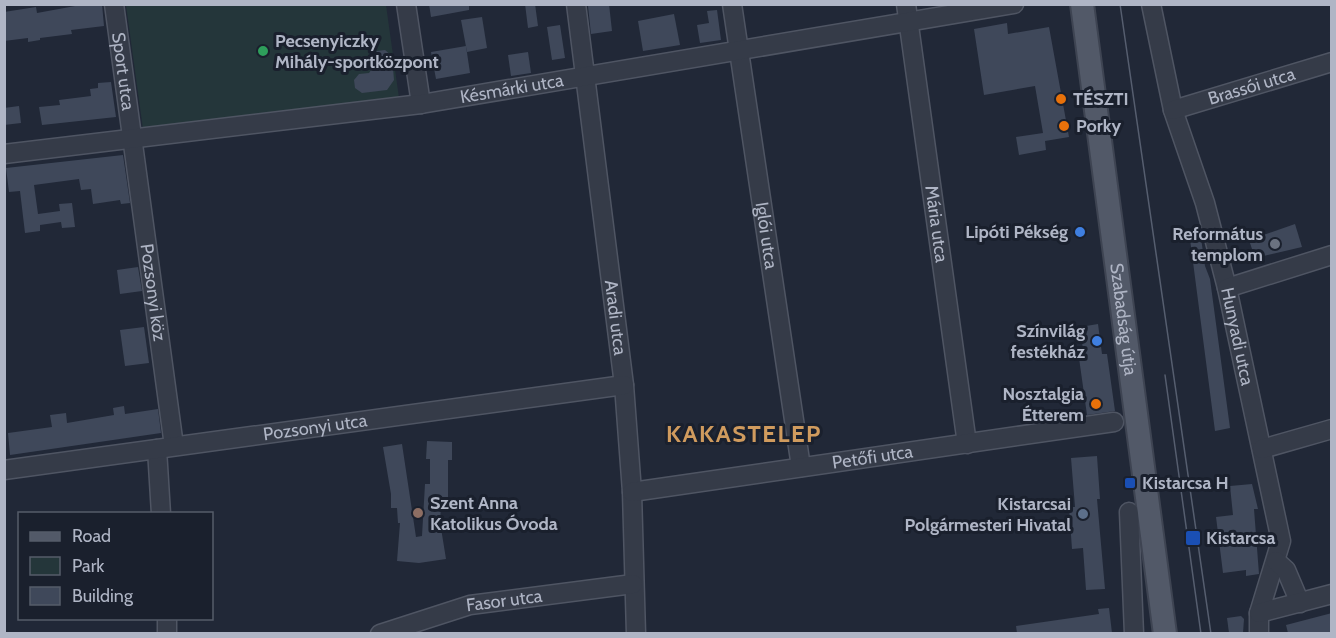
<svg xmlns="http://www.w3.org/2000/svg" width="1336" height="638" viewBox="0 0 1336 638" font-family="Cabin,sans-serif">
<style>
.green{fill:#24363a}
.building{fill:#3f485a}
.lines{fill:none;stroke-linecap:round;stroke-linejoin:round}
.minor-casing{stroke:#4f5563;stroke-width:21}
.major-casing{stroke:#3e4452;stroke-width:26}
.minor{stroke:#353b48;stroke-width:18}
.major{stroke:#525968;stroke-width:22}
.tram{stroke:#565e6f;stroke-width:1.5}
.leisure-dot{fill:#2e9e5b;stroke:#1a202d;stroke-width:2}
.food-dot{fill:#e8710a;stroke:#1a202d;stroke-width:2}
.shop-dot{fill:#3f7fe0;stroke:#1a202d;stroke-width:2}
.worship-dot{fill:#6b7280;stroke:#1a202d;stroke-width:2}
.transit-dot{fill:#1a4fb4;stroke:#1a202d;stroke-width:2}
.education-dot{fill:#8d6e63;stroke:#1a202d;stroke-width:2}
.service-dot{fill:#5c6f8a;stroke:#1a202d;stroke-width:2}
.labels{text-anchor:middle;stroke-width:6;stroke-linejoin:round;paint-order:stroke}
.poi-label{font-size:18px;font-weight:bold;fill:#afb5c5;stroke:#1a202d;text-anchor:start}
.street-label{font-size:18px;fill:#afb5c5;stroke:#1a202d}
.district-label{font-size:24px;font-weight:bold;letter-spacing:1.5px;fill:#d09b5e;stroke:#1a202d}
</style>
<rect width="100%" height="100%" fill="#212837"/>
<!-- green -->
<polygon class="green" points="126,5 386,5 399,98 143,129"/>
<!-- building -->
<g class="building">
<polygon points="86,4 102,4 104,26 71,30 72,34 40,38 40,40 28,42 28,38 4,41 4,12 36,7 37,13"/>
<polygon points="429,4 469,4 469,10 431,17"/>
<polygon points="525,4 535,4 538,26 528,28"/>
<polygon points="609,4 612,31 591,34 588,6"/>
<polygon points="717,10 721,40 700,43 697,25 709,23 707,11"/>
<polygon points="674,14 680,45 643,51 638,21"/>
<polygon points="482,17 487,48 467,52 461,20"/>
<polygon points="1007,23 1008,34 1049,27 1069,137 1045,141 1046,150 1019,155 1016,137 1043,133 1035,86 984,95 974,29"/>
<polygon points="560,25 565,58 552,60 547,27"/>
<polygon points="466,46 470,73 436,79 431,52"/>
<polygon points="385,50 392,56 394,80 387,90 362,93 355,88 354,80 359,74 369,73 374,66 373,57 377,51"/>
<polygon points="528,52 531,73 511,76 508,55"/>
<polygon points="111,82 116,117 42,125 39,107 60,105 59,100 91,96 90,89 98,88 98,83"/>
<polygon points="19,106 21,123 4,125 4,108"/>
<polygon points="123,155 130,203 121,204 120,200 93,204 91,189 81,190 79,179 34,185 38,214 60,211 59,204 72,203 75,227 62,228 61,222 40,225 40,231 25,233 20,191 9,192 6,168"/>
<polygon points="1295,224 1302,247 1255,258 1249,240"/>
<polygon points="1201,238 1205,266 1210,279 1230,428 1215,431 1190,239"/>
<polygon points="138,267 142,291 120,294 117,270"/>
<polygon points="1098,324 1102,354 1107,354 1115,411 1087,415 1079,358 1084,357 1080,327"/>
<polygon points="144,327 149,363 125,366 120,330"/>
<polygon points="124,406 125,414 158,409 161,433 10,455 8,433 52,427 50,415 66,413 67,423 114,415 113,408"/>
<polygon points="427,441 452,442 452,460 448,460 448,505 441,506 440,522 446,559 419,563 397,561 400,523 398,523 397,508 391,508 391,494 383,447 402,444 416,537 422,536 425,484 430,484 430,459 426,459"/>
<polygon points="1097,456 1100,499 1097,499 1105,589 1086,590 1083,548 1072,549 1069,507 1075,507 1071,458"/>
<polygon points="1252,484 1258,509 1254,509 1259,574 1246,576 1246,570 1223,573 1216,517 1233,515 1230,486"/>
<polygon points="1109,608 1112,633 1017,633 1016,626 1099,614 1098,609"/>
<polygon points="1332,613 1332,633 1288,633 1286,625"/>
<polygon points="1241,616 1244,619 1243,633 1229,633 1227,618"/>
</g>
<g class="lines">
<!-- minor casing -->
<g class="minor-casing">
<g id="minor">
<path id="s1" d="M 114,4 L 174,446"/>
<polyline points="406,4 421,104"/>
<path id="s2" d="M 576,4 L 624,385 L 632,492 L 636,634"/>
<path id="s3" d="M 732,4 L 801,467"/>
<path id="s4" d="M 906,4 L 967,444"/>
<path id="s5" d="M 1151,4 L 1173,110 L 1205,203 L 1227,288 L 1281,541 L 1259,613 L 1259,634"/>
<path id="s6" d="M 1173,110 L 1332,62"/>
<path id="s7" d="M 4,154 L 421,104 L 1014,4"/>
<polyline points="1227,288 1332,255"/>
<polyline points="157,449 161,514"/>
<polyline points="1262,449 1332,429"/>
<path id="s8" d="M 4,470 L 624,385"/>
<path id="s9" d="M 632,492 L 1114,422"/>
<polyline points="1129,512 1134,634"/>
<polyline points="1276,561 1286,570 1300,603"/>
<polyline points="1259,613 1332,594"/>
<polyline points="167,618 167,634"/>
<path id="s10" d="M 380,634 L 470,605 L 633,584"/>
</g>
</g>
<!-- major casing -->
<g class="major-casing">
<g id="major">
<path id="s11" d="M 1082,4 L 1165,634"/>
</g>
</g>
<!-- minor -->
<use href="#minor" class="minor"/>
<!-- major -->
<use href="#major" class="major"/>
<!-- tram -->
<g class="tram">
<polyline points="1120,4 1211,634"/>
<polyline points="1165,375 1201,634"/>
</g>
</g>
<!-- markers -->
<circle class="leisure-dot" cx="263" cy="51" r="6"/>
<g class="food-dot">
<circle cx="1061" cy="99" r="6"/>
<circle cx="1064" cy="126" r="6"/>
<circle cx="1096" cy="404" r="6"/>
</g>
<g class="shop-dot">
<circle cx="1080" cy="232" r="6"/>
<circle cx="1097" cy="341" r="6"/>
</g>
<circle class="worship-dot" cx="1275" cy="244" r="6"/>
<g class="transit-dot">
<rect x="1124" y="477" width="12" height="12" rx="3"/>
<rect x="1185" y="530" width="16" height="16" rx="3"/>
</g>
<circle class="education-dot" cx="418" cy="513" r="6"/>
<circle class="service-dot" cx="1083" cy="514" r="6"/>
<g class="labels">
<!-- poi labels -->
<g class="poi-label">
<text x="275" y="47">Pecsenyiczky<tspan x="275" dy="21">Mihály-sportközpont</tspan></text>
<text x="1073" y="105">TÉSZTI</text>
<text x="1076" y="132">Porky</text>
<text x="1068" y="238" text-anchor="end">Lipóti Pékség</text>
<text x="1263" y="240" text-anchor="end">Református<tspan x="1263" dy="21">templom</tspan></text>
<text x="1085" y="337" text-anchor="end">Színvilág<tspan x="1085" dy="21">festékház</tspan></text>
<text x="1084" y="400" text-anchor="end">Nosztalgia<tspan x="1084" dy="21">Étterem</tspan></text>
<text x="1142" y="489">Kistarcsa H</text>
<text x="430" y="509">Szent Anna<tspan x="430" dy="21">Katolikus Óvoda</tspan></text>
<text x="1071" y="510" text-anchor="end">Kistarcsai<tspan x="1071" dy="21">Polgármesteri Hivatal</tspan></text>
<text x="1206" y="544">Kistarcsa</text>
</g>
<!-- street labels -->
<g class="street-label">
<text dy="6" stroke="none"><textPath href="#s1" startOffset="68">Sport utca</textPath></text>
<text dy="6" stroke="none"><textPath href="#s6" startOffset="82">Brassói utca</textPath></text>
<text dy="6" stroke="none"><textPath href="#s7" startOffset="512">Késmárki utca</textPath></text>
<text dy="6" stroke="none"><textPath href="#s4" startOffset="222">Mária utca</textPath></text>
<text dy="6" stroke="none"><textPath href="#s3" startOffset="234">Iglói utca</textPath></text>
<text dy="6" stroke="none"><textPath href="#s1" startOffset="291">Pozsonyi köz</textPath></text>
<text dy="6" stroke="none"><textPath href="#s2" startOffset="316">Aradi utca</textPath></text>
<text dy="6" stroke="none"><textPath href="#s11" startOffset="318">Szabadság útja</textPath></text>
<text dy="6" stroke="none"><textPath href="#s5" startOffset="344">Hunyadi utca</textPath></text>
<text dy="6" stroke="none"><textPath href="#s8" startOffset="314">Pozsonyi utca</textPath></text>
<text dy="6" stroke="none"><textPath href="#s9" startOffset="243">Petőfi utca</textPath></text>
<text dy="6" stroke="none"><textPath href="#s10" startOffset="129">Fasor utca</textPath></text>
</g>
<!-- district labels -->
<g class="district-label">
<text x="744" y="442">KAKASTELEP</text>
</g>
</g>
<!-- border -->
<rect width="1336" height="638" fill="none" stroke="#afb5c5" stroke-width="12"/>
<!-- legend -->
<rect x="18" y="512" width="195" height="108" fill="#1a202d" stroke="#565c6a" stroke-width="1.5"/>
<rect x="30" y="532" width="30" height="9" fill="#525968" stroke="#565c6a" stroke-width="1.5"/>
<text x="72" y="542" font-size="18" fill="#afb5c5">Road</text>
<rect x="30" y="557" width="30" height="18" fill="#24363a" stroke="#565c6a" stroke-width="1.5"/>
<text x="72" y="572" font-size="18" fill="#afb5c5">Park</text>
<rect x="30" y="587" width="30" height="18" fill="#3f485a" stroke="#565c6a" stroke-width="1.5"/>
<text x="72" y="602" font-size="18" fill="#afb5c5">Building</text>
</svg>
